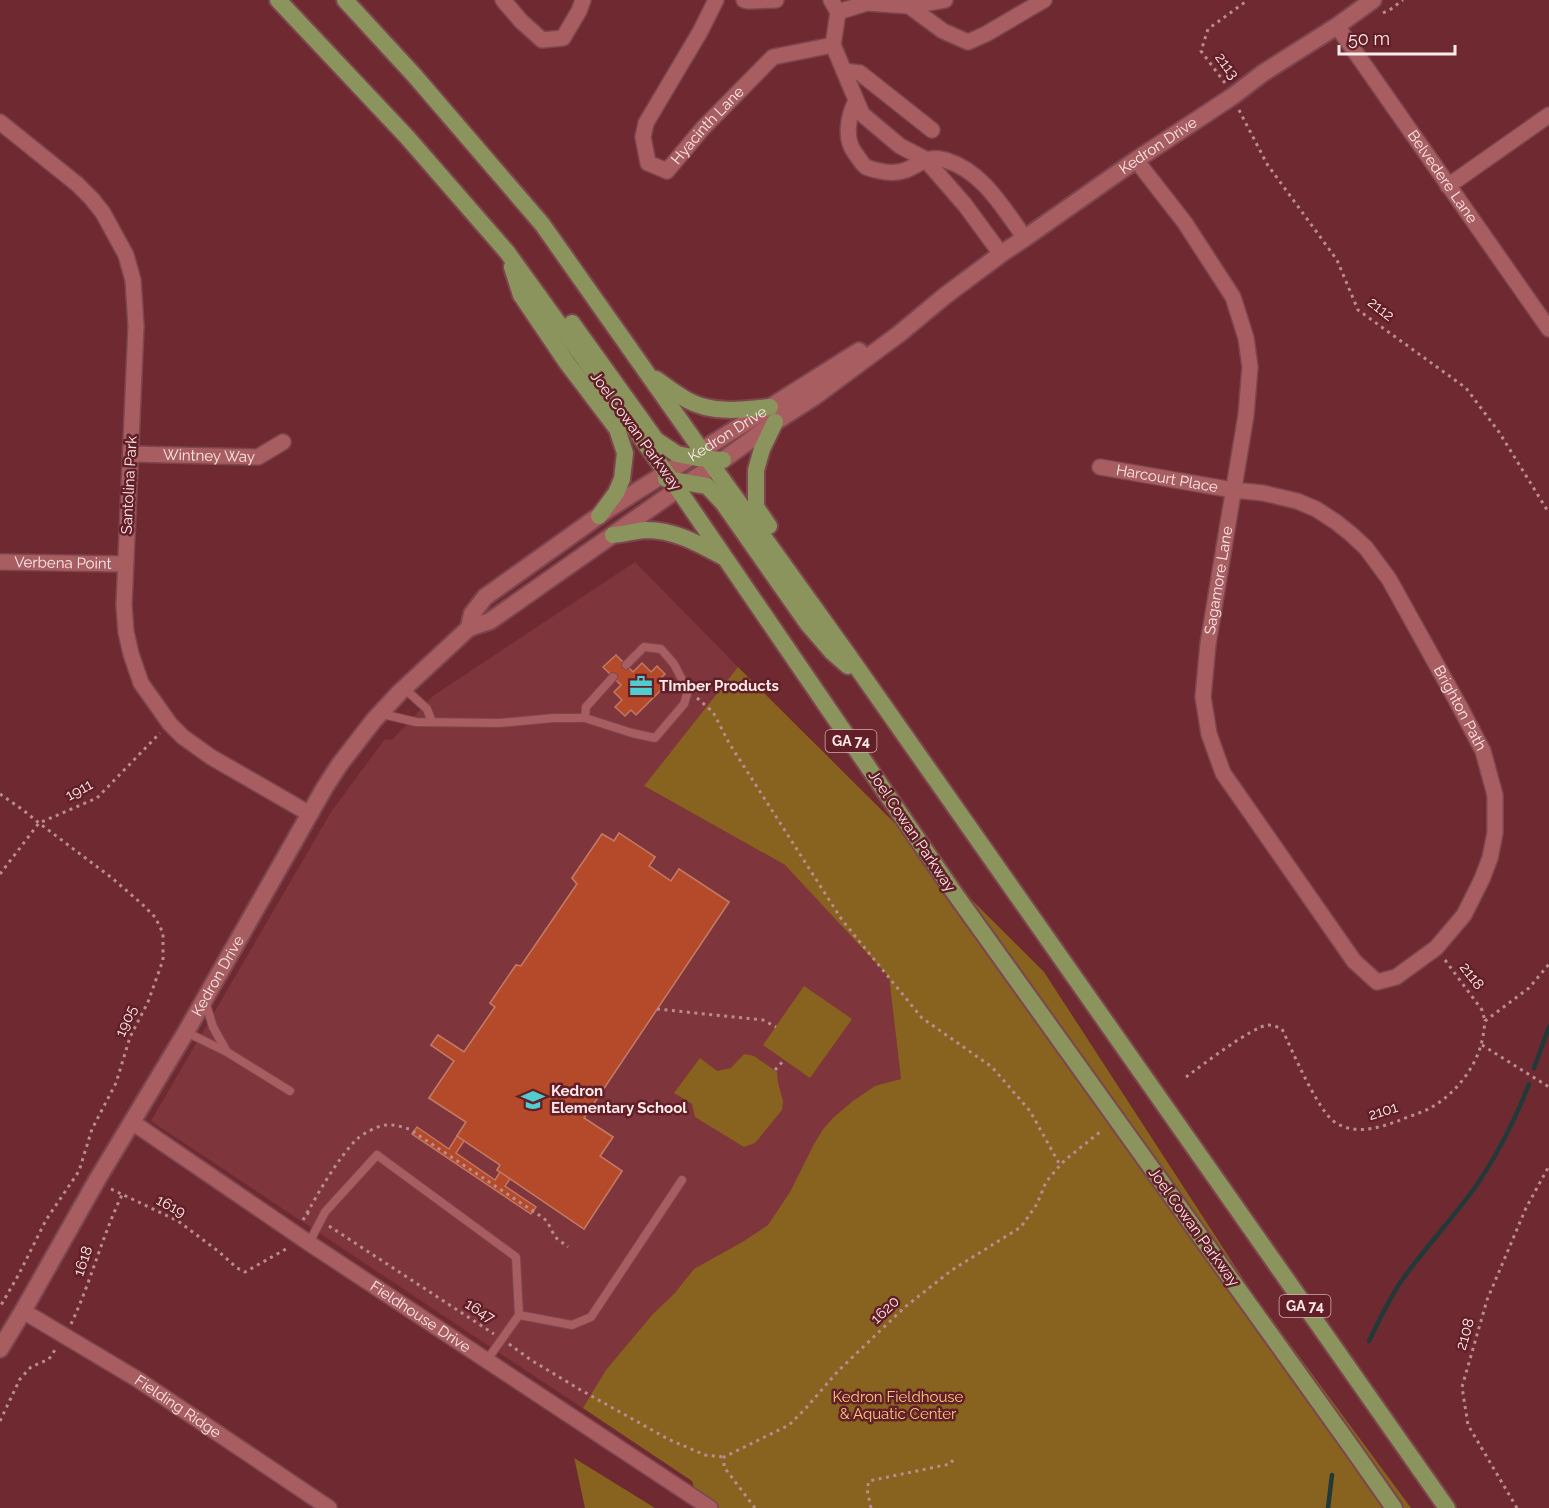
<svg xmlns="http://www.w3.org/2000/svg" width="1549" height="1508" viewBox="0 0 1549 1508" font-family="Raleway,sans-serif">
<style>
.built{fill:#7f353c}
.green{fill:#88621f}
.lines{fill:none;stroke-linecap:round;stroke-linejoin:round}
.stream{stroke:#223939;stroke-width:4.5}
.building{fill:#b54a2a;stroke:#c17862;stroke-width:1.5;fill-rule:evenodd}
.service-casing{stroke:#7d464f;stroke-width:10}
.minor-casing{stroke:#7d464f;stroke-width:18}
.tertiary-casing{stroke:#7d464f;stroke-width:20}
.primary-casing{stroke:#7d464f;stroke-width:20}
.path{stroke:#b88d90;stroke-width:3;stroke-dasharray:3 4.5;stroke-linecap:butt}
.service{stroke:#a85d61;stroke-width:8}
.minor{stroke:#a85d61;stroke-width:15}
.tertiary{stroke:#a85d61;stroke-width:16}
.primary{stroke:#8a945c;stroke-width:16}
.labels{text-anchor:middle;stroke-width:5;stroke-linejoin:round;paint-order:stroke}
.shield{fill:#621f27;stroke:#ceaeb0;stroke-width:1.5}
.shield-label{font-size:14px;font-weight:bold;fill:#fdebeb}
.street-label{font-size:15px;fill:#fdebeb;stroke:#621f27}
.poi-label{font-size:15px;font-weight:bold;fill:#fdebeb;stroke:#621f27;text-anchor:start}
.park-label{font-size:15px;fill:#f9c87f;stroke:#621f27}
</style>
<rect width="100%" height="100%" fill="#6f2a31"/>
<!-- built -->
<polygon class="built" points="635,562 738,667 661,771 645,787 785,865 889,977 919,1228 692,1481 151,1121 331,812 385,739 392,740 433,696"/>
<!-- green -->
<g class="green">
<polygon points="738,667 1044,972 1253,1294 1411,1508 700,1508 692,1481 583,1408 606,1370 653,1314 675,1293 694,1269 744,1241 768,1225 790,1192 814,1144 824,1128 834,1117 853,1101 875,1086 901,1079 889,977 785,865 644,786"/>
<polygon points="804,986 852,1019 810,1078 763,1045"/>
<polygon points="744,1054 754,1056 777,1072 778,1083 783,1101 782,1110 755,1143 744,1147 695,1117 692,1104 674,1093 700,1058 717,1071 731,1068"/>
<polygon points="574,1457 574,1458 655,1508 585,1508"/>
</g>
<g class="lines">
<!-- stream -->
<g class="stream">
<polyline points="1534,1068 1549,1027"/>
<path d="M 1369,1341 C 1379,1320 1389,1299 1402,1280 C 1425,1248 1453,1218 1476,1186 C 1498,1154 1515,1120 1529,1084"/>
<polyline points="1328,1508 1332,1475"/>
</g>
</g>
<!-- building -->
<g class="building">
<polygon points="616,655 633,672 642,663 651,672 657,666 665,674 658,681 664,687 636,715 631,710 625,716 615,707 622,700 614,692 621,685 603,667"/>
<path d="M 619,833 L 655,857 L 649,866 L 671,881 L 679,869 L 729,902 L 584,1118 L 613,1137 L 600,1156 L 622,1171 L 584,1229 L 497,1170 L 500,1165 L 457,1136 L 466,1122 L 429,1098 L 454,1061 L 431,1045 L 438,1035 L 464,1052 L 495,1007 L 490,1003 L 516,965 L 521,966 L 577,884 L 572,878 L 602,834 L 614,841 ZM 610,945 L 627,957 L 537,1092 L 519,1080 Z"/>
<polygon points="619,833 655,857 649,866 671,881 679,869 729,902 584,1118 613,1137 600,1156 622,1171 584,1229 497,1170 500,1165 457,1136 466,1122 429,1098 454,1061 431,1045 438,1035 464,1052 495,1007 490,1003 516,965 521,966 577,884 572,878 602,834 614,841"/>
<polygon points="417,1127 449,1149 457,1136 464,1141 456,1153 495,1180 500,1172 510,1179 505,1186 536,1207 531,1214 412,1134"/>
</g>
<g class="lines">
<!-- service casing -->
<g class="service-casing">
<g id="service">
<polyline points="404,688 427,709 432,722"/>
<polyline points="382,714 416,722 499,723 554,718 585,718 632,733 655,738 684,704 688,691 674,664 661,649 644,647 626,665"/>
<polyline points="585,718 586,707 613,677"/>
<polyline points="205,1001 213,1027 227,1052"/>
<polyline points="186,1032 227,1052 290,1091"/>
<polyline points="309,1243 325,1212 377,1155 516,1257 519,1315 487,1360"/>
<polyline points="519,1315 572,1325 591,1317 682,1180"/>
</g>
</g>
<!-- minor casing -->
<g class="minor-casing">
<g id="minor">
<polyline points="503,0 521,21 542,40 563,38 579,11 583,0"/>
<path id="s1" d="M 716,0 L 700,32 L 646,123 L 643,137 L 648,163 L 667,171 L 703,128 L 773,57 L 833,45"/>
<polyline points="744,0 748,1 776,0"/>
<polyline points="831,0 838,12 833,45 862,114 900,146 925,159 965,205 1001,254"/>
<polyline points="909,6 945,0"/>
<polyline points="838,12 867,3 909,6 943,31 968,42 986,34 1044,0"/>
<path id="s2" d="M 1337,26 L 1549,329"/>
<polyline points="844,71 860,73 932,130"/>
<path d="M 856,101 C 848,116 844,139 855,153 C 858,157 862,164 866,167 C 870,169 876,170 880,171 C 888,173 898,173 906,170 C 921,164 927,155 945,160 C 983,171 1003,208 1025,238"/>
<polyline points="0,122 77,184 92,199 103,213 126,255 133,280 136,326 124,605 126,632 131,654 141,683 170,724 183,737 211,757 310,814"/>
<polyline points="1448,186 1549,115"/>
<path id="s3" d="M 131,454 L 258,457 L 283,442"/>
<path id="s4" d="M 1100,467 L 1233,490 L 1263,493 L 1297,501 L 1316,509 L 1336,522 L 1351,534 L 1366,548 L 1389,579 L 1460,707 L 1483,751 L 1495,795 L 1495,833 L 1490,858 L 1482,879 L 1464,915 L 1436,948 L 1396,977 L 1377,982 L 1354,961 L 1223,773 L 1209,734 L 1203,697 L 1208,644 L 1246,415 L 1250,367 L 1246,338 L 1233,297 L 1185,223 L 1136,160"/>
<path id="s5" d="M 0,562 L 125,564"/>
<path id="s6" d="M 132,1122 L 309,1243 L 710,1508"/>
<path id="s7" d="M 23,1311 L 137,1379 L 329,1508"/>
</g>
</g>
<!-- tertiary casing -->
<g class="tertiary-casing">
<g id="tertiary">
<path id="s8" d="M 469,628 L 472,614 L 485,597 L 607,510 L 859,351"/>
<path id="s9" d="M 0,1349 L 23,1311 L 97,1180 L 186,1032 L 325,787 L 340,764 L 374,720 L 400,692 L 469,628 L 490,621 L 678,489 L 723,460 L 775,422 L 814,397 L 899,334 L 946,295 L 1001,254 L 1025,238 L 1136,160 L 1233,96 L 1263,73 L 1337,26 L 1373,0"/>
</g>
</g>
<!-- primary casing -->
<g class="primary-casing">
<g id="primary">
<polyline points="278,0 407,137 507,252 678,489 953,891 1352,1448 1394,1508"/>
<polyline points="345,0 414,75 542,224 702,451 849,656 1447,1508"/>
<polyline points="512,267 521,295 567,363 617,429 625,453 622,479 616,493 599,516"/>
<polyline points="572,323 656,440 677,454 697,458 723,460"/>
<path d="M 656,379 C 666,386 676,394 687,400 C 712,414 743,410 770,407"/>
<polyline points="666,479 707,486 723,503 807,623 832,652 848,666"/>
<polyline points="769,526 756,507 756,470 762,449 775,422"/>
<path d="M 613,535 C 624,534 635,531 646,530 C 675,530 699,544 723,557"/>
</g>
</g>
<!-- path -->
<g class="path">
<polyline points="1383,13 1391,9 1403,0"/>
<polyline points="1225,83 1201,51 1208,29 1248,0"/>
<polyline points="1239,110 1267,164 1337,260 1358,310 1466,388 1499,432 1549,513"/>
<polyline points="697,698 713,712 729,743 842,920 922,1018 992,1067 1030,1111 1060,1165"/>
<polyline points="0,794 23,810 39,823 112,878 142,904 155,917 163,933 163,960 148,1002 130,1037 116,1083 92,1129 79,1171 46,1220 19,1274 0,1307"/>
<polyline points="0,874 39,823 97,798 160,733"/>
<polyline points="1445,960 1482,1010 1485,1021"/>
<polyline points="657,1009 763,1020 776,1027"/>
<polyline points="1482,1045 1549,1087"/>
<polyline points="775,1070 784,1060"/>
<path d="M 1186,1077 C 1201,1066 1253,1026 1268,1025 C 1273,1025 1278,1027 1282,1029 C 1292,1050 1318,1112 1336,1123 C 1356,1135 1378,1128 1398,1121 C 1409,1116 1422,1113 1432,1107 C 1453,1095 1473,1071 1480,1048 C 1483,1039 1484,1030 1485,1021 L 1529,988 L 1549,964"/>
<polyline points="111,1189 178,1221 218,1251 237,1268 245,1272 286,1249 288,1246"/>
<path d="M 307,1213 C 320,1190 338,1158 357,1139 C 364,1133 377,1126 386,1125 C 394,1124 402,1127 409,1129 L 539,1215 L 547,1221 L 555,1237 L 568,1247"/>
<polyline points="303,1220 307,1213 313,1216"/>
<polyline points="329,1226 494,1334"/>
<path d="M 71,1324 C 91,1282 102,1236 122,1195"/>
<polyline points="509,1344 531,1360 579,1389 668,1439 705,1455 724,1457"/>
<polyline points="0,1421 20,1379 31,1367 49,1359 57,1347"/>
<polyline points="755,1508 724,1467 724,1457 789,1425 806,1408 838,1371 905,1307 952,1270 1021,1227 1037,1204 1046,1182 1056,1170 1065,1160 1100,1132"/>
<polyline points="871,1508 867,1489 869,1481 950,1464 953,1460"/>
<polyline points="1517,1508 1468,1425 1462,1387 1487,1300 1526,1208 1549,1166"/>
</g>
<!-- service -->
<use href="#service" class="service"/>
<!-- minor -->
<use href="#minor" class="minor"/>
<!-- tertiary -->
<use href="#tertiary" class="tertiary"/>
<!-- primary -->
<use href="#primary" class="primary"/>
</g>
<!-- icons -->
<defs>
<g id="office-bare" transform="scale(1.8)"><path d="M-6-3h4V-5.5h4V-3h4V5H-6ZM-1-4.5V-3h2v-1.5ZM-6 0V1H6V0Z" fill="#52cdcf" stroke="#621f27" stroke-width="2.5" paint-order="stroke"/></g>
<g id="school-bare" transform="scale(1.8)"><path d="M0-5L7-2L0 1L-7-2ZM-4 1L0 2.5L4 1V4Q0 6-4 4Z" fill="#52cdcf" stroke="#621f27" stroke-width="2.5" paint-order="stroke"/></g>
</defs>
<g fill-rule="evenodd">
<use href="#office-bare" x="641" y="686"/>
<use href="#school-bare" x="533" y="1100"/>
</g>
<g class="labels">
<!-- shield labels -->
<g class="shield">
<rect x="825.5" y="730" width="51" height="22" rx="4.5"/>
<rect x="1279.5" y="1295" width="51" height="22" rx="4.5"/>
</g>
<g class="shield-label">
<text x="851" y="746">GA 74</text>
<text x="1305" y="1311">GA 74</text>
</g>
<!-- street labels -->
<g class="street-label">
<text transform="translate(1227 66) rotate(54)" y="5">2113</text>
<text dy="5" stroke="none"><textPath href="#s1" startOffset="264">Hyacinth Lane</textPath></text>
<text dy="5" stroke="none"><textPath href="#s9" startOffset="1707">Kedron Drive</textPath></text>
<text dy="5" stroke="none"><textPath href="#s2" startOffset="184">Belvedere Lane</textPath></text>
<text transform="translate(1381 309) rotate(38)" y="5">2112</text>
<text transform="translate(636 431) rotate(54)" y="5">Joel Cowan Parkway</text>
<text dy="5" stroke="none"><textPath href="#s8" startOffset="328">Kedron Drive</textPath></text>
<text dy="5" stroke="none"><textPath href="#s3" startOffset="78">Wintney Way</textPath></text>
<text dy="5" stroke="none"><textPath href="#s4" startOffset="68">Harcourt Place</textPath></text>
<text transform="translate(129 485) rotate(-87)" y="5">Santolina Park</text>
<text dy="5" stroke="none"><textPath href="#s5" startOffset="63">Verbena Point</textPath></text>
<text dy="5" stroke="none"><textPath href="#s4" startOffset="1260">Sagamore Lane</textPath></text>
<text dy="5" stroke="none"><textPath href="#s4" startOffset="470">Brighton Path</textPath></text>
<text transform="translate(79 790) rotate(-28)" y="5">1911</text>
<text transform="translate(912 831) rotate(56)" y="5">Joel Cowan Parkway</text>
<text dy="5" stroke="none"><textPath href="#s9" startOffset="432">Kedron Drive</textPath></text>
<text transform="translate(1472 976) rotate(53)" y="5">2118</text>
<text transform="translate(126 1021) rotate(-66)" y="5">1905</text>
<text transform="translate(1383 1111) rotate(-17)" y="5">2101</text>
<text transform="translate(171 1206) rotate(28)" y="5">1619</text>
<text transform="translate(1194 1227) rotate(54)" y="5">Joel Cowan Parkway</text>
<text transform="translate(83 1261) rotate(-71)" y="5">1618</text>
<text transform="translate(885 1310) rotate(-43)" y="5">1620</text>
<text transform="translate(480 1311) rotate(32)" y="5">1647</text>
<text dy="5" stroke="none"><textPath href="#s6" startOffset="348">Fieldhouse Drive</textPath></text>
<text transform="translate(1465 1334) rotate(-74)" y="5">2108</text>
<text dy="5" stroke="none"><textPath href="#s7" startOffset="182">Fielding Ridge</textPath></text>
</g>
<!-- poi labels -->
<g class="poi-label">
<text x="659" y="691">TImber Products</text>
<text x="551" y="1096">Kedron<tspan x="551" dy="17">Elementary School</tspan></text>
</g>
<!-- park labels -->
<g class="park-label">
<text x="898" y="1402">Kedron Fieldhouse<tspan x="898" dy="17">&amp; Aquatic Center</tspan></text>
</g>
</g>
<!-- scale -->
<path d="M1339 45v9h116v-9" fill="none" stroke="#fdebeb" stroke-width="3"/>
<text x="1348" y="45" font-size="18" fill="#fdebeb" stroke="#621f27" stroke-width="4.5" paint-order="stroke">50 m</text>
</svg>
